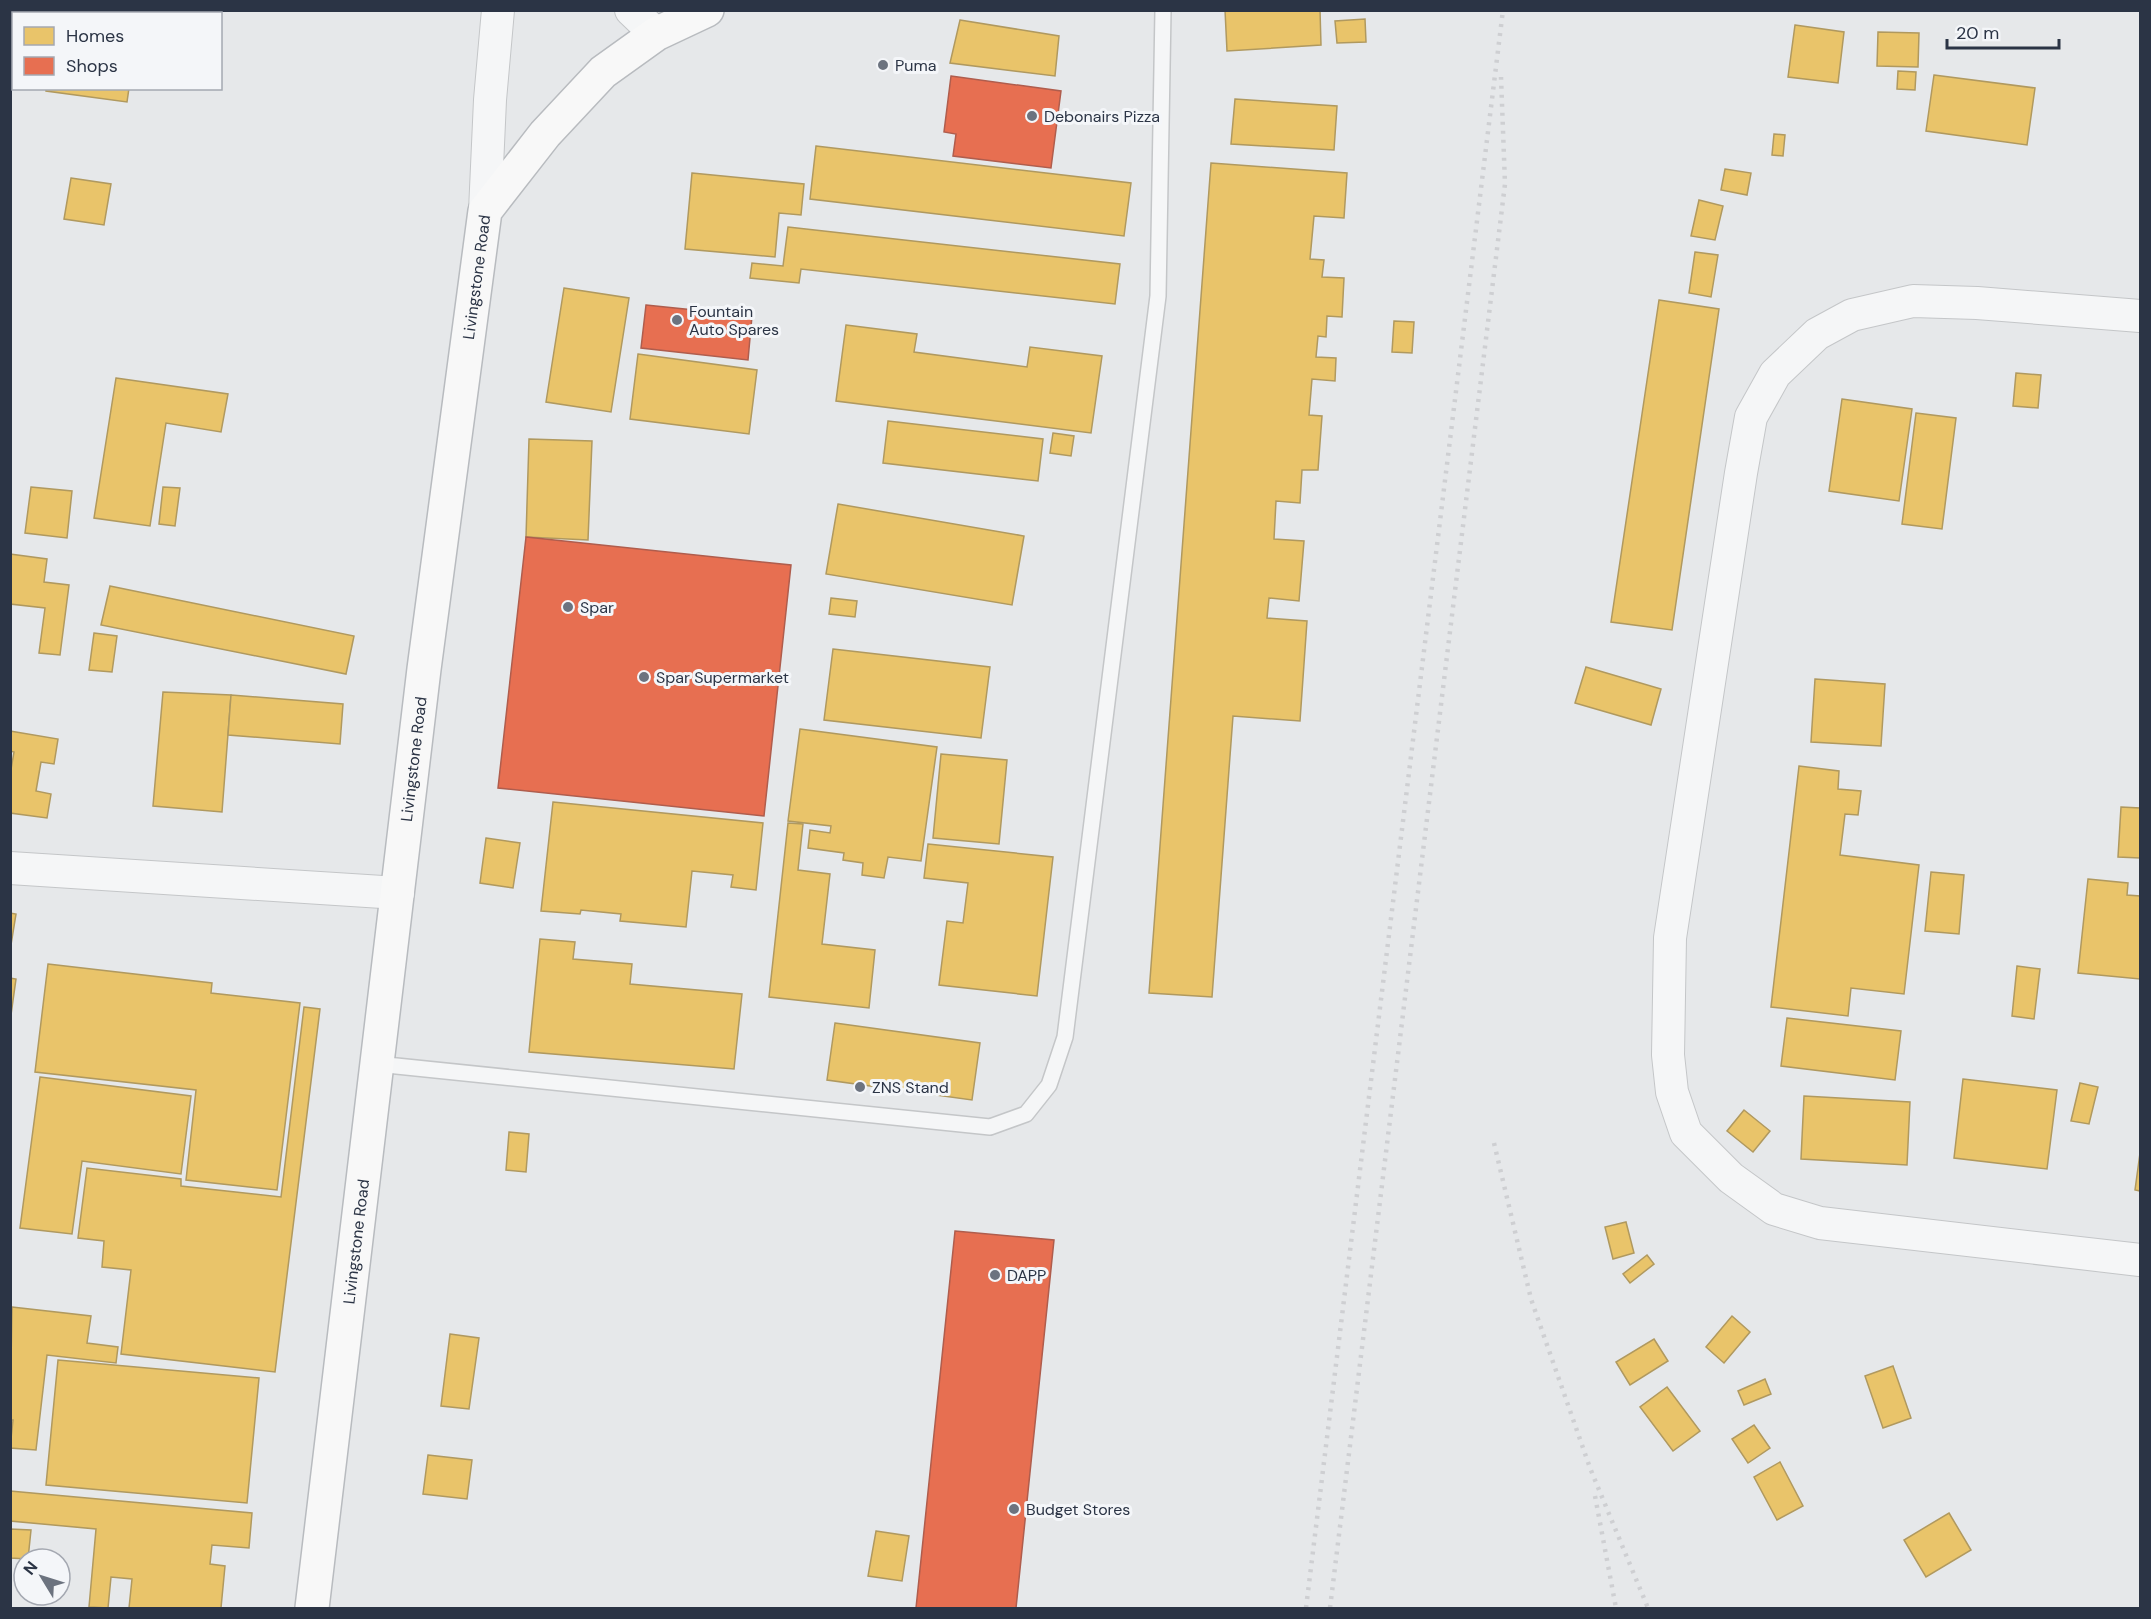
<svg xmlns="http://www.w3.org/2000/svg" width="2151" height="1619" viewBox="0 0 2151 1619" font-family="'DM Sans',sans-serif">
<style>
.homes{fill:#e9c46a;stroke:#b0995f;stroke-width:1.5}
.shops{fill:#e76f51;stroke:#af5d4d;stroke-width:1.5}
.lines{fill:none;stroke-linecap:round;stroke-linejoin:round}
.lane-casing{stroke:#c4c6c8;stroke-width:18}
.street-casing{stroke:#c4c6c8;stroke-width:34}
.highway-casing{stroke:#b8bbbf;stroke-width:36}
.lane{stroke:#f5f6f7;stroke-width:15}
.street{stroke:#f5f6f7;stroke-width:32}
.highway{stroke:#f8f8f8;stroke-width:33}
.rail{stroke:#cecfd2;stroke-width:4.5;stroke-dasharray:3 6;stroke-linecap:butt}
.poi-dot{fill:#6c737f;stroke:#f4f6f9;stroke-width:2}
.labels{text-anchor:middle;stroke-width:6;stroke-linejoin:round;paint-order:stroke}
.poi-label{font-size:16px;fill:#2b3445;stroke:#f4f6f9;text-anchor:start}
.street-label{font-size:16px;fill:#2b3445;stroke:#f4f6f9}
</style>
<rect width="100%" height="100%" fill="#e6e8ea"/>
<!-- homes -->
<g class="homes">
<polygon points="57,10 117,10 128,12 57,14"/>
<polygon points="1225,10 1320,10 1321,45 1227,51"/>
<polygon points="1365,19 1366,42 1337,43 1335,21"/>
<polygon points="960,20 1059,36 1055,76 950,63"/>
<polygon points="1795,25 1844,32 1838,83 1788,77"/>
<polygon points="1878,32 1919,33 1918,67 1877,66"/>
<polygon points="1898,71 1916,72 1915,90 1897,89"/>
<polygon points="1934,75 2035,88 2027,145 1926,131"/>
<polygon points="46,88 129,88 127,102 46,91"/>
<polygon points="1235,99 1337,106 1334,150 1231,144"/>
<polygon points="1774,134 1785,135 1783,156 1772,155"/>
<polygon points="816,146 1131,183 1124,236 810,199"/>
<polygon points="1211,163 1347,173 1344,218 1314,216 1310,259 1324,260 1322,277 1344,278 1342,317 1327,316 1326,337 1318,336 1316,357 1336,358 1335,381 1312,379 1309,415 1322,416 1318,470 1302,470 1300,503 1276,501 1274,539 1304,541 1299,601 1269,598 1267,618 1307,621 1300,721 1233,716 1212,997 1149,993"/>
<polygon points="1725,169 1751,173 1747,195 1721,190"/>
<polygon points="692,173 804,184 801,215 779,213 775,257 685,249"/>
<polygon points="71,178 111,184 104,225 64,219"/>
<polygon points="1699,200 1723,206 1715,240 1691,236"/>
<polygon points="788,227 1120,264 1115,304 801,269 799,283 750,278 752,263 783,266"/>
<polygon points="1695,252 1718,255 1711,297 1689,293"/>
<polygon points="564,288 629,298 611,412 546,402"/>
<polygon points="1659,300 1719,309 1672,630 1611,622"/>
<polygon points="1394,321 1414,322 1412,353 1392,352"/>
<polygon points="846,325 917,334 914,352 1027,367 1030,347 1102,356 1091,433 836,401"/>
<polygon points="638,354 757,370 749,434 630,419"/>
<polygon points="2016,373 2041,375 2038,408 2013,406"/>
<polygon points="116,378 228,394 221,432 166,423 150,526 94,518"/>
<polygon points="1842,399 1912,409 1899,501 1829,491"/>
<polygon points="1916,413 1956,418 1942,529 1902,524"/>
<polygon points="888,421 1043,439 1038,481 883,463"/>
<polygon points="1053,433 1074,436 1071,456 1050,453"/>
<polygon points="529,439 592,441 588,540 526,537"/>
<polygon points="31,487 72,491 67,538 25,533"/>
<polygon points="163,487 180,488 175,526 159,524"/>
<polygon points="838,504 1024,536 1012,605 826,574"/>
<polygon points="10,554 47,559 44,582 69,585 60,655 39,653 45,608 10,604"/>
<polygon points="110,586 354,636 346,674 101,625"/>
<polygon points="831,598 857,601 855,617 829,614"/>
<polygon points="94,633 117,636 112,672 89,670"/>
<polygon points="833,649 990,667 981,738 824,720"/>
<polygon points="1586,667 1661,689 1651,725 1575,703"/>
<polygon points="1815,679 1885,684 1881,746 1811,742"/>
<polygon points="163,692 231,695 222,812 153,806"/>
<polygon points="231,695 343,704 340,744 228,735"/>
<polygon points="800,729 937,747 921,861 888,857 884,878 862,875 863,863 843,860 844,853 808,848 810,830 830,833 831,826 788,821"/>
<polygon points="10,731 58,739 54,764 41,762 36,791 51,794 47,818 10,813 10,775 14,752 10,751"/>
<polygon points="941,754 1007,760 999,844 933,838"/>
<polygon points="1799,766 1839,771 1838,789 1861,791 1858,815 1845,814 1840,855 1919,865 1904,994 1851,988 1848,1016 1771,1007"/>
<polygon points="553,802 763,823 756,890 731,887 733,875 692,871 686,927 620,921 621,914 581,910 580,914 541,911"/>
<polygon points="2121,807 2140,808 2140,858 2118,857"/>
<polygon points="788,823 803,824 798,870 830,874 822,944 875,950 869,1008 769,997"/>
<polygon points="486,838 520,843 513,888 480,883"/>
<polygon points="928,844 1053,857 1037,996 939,985 947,921 963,923 968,883 924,878"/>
<polygon points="1931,872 1964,875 1959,934 1925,931"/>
<polygon points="2088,879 2128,883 2127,895 2140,896 2140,979 2078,973"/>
<polygon points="10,913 16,914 10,951"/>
<polygon points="540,939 575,942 573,959 632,964 630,984 742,994 734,1069 529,1052"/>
<polygon points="48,964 212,983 211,993 300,1003 277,1190 186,1180 196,1090 35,1072"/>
<polygon points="2017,966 2040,969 2034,1019 2012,1016"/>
<polygon points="10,978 16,979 10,1022"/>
<polygon points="304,1007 320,1009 275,1372 121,1354 131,1270 102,1267 104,1241 78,1238 87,1168 181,1179 181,1186 281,1197"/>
<polygon points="1787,1018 1901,1031 1895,1080 1781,1066"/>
<polygon points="835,1023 980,1043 972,1100 827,1080"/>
<polygon points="40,1077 191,1096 181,1174 82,1161 72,1234 20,1228"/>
<polygon points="1963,1079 2057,1090 2047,1169 1954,1158"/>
<polygon points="2080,1083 2098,1087 2089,1124 2071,1121"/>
<polygon points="1804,1096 1910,1102 1907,1165 1801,1159"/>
<polygon points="1744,1110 1770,1131 1753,1152 1727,1131"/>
<polygon points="509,1132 529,1134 526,1172 506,1170"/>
<polygon points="2140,1153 2140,1191 2135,1190"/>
<polygon points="1626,1222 1634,1253 1613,1259 1605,1227"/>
<polygon points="1647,1255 1654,1264 1630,1283 1623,1274"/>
<polygon points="12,1307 91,1316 87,1343 118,1347 116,1363 47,1355 36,1450 10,1448 13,1420 10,1420"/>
<polygon points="1732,1316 1750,1332 1724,1363 1706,1347"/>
<polygon points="450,1334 479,1338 469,1409 441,1406"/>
<polygon points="1654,1339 1668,1361 1630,1385 1616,1362"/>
<polygon points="58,1360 259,1378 247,1503 46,1485"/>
<polygon points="1893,1366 1911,1418 1883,1428 1865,1376"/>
<polygon points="1765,1379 1771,1394 1744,1405 1738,1391"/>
<polygon points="1667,1387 1700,1431 1673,1451 1640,1407"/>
<polygon points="1754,1425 1770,1448 1748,1463 1732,1439"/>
<polygon points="428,1455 472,1460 467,1499 423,1494"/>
<polygon points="1780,1462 1803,1506 1777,1520 1754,1477"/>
<polygon points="10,1491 252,1513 249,1548 212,1545 210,1564 225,1566 221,1608 129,1608 132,1579 111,1577 108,1608 89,1607 96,1529 10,1521"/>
<polygon points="1949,1513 1971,1550 1926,1577 1904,1540"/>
<polygon points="10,1529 31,1530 28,1559 10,1558"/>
<polygon points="876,1531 909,1536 902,1581 868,1576"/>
</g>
<!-- shops -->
<g class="shops">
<polygon points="951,76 1061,91 1051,168 953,156 956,134 944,132"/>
<polygon points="646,305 752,316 748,360 641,348"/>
<polygon points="526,537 791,565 764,816 498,788"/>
<polygon points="955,1231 1054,1240 1016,1608 916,1608"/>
</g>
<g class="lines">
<!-- lane casing -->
<g class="lane-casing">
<polyline id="lane" points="377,1064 990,1127 1026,1114 1049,1085 1065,1037 1158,296 1163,10"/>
</g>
<!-- street casing -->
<g class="street-casing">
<g id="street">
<polyline points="631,10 656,34"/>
<polyline points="485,211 490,100 498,10"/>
<polyline points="2140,316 1977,303 1913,301 1852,315 1817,334 1775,374 1751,417 1741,473 1670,938 1668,1055 1672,1092 1686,1133 1731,1178 1774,1209 1820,1223 2140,1260"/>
<polyline points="10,868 398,893"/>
</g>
</g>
<!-- highway casing -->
<g class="highway-casing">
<g id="highway">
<path id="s1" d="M 312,1608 L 424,669 L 485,211 L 545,134 L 603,72 L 656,34 L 707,10"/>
</g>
</g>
<!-- lane -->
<use href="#lane" class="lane"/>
<!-- street -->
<use href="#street" class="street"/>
<!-- highway -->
<use href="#highway" class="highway"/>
<!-- rail -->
<g class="rail">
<polyline points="1494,1143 1531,1299 1590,1468 1648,1608"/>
<polyline points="1595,1496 1616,1608"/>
<polyline points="1306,1608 1503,10"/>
<polyline points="1330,1608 1505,184 1501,77"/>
</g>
</g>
<!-- markers -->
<g class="poi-dot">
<circle cx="883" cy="65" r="6"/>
<circle cx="1032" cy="116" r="6"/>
<circle cx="677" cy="320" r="6"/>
<circle cx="568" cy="607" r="6"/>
<circle cx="644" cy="677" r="6"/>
<circle cx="860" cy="1087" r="6"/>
<circle cx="995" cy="1275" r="6"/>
<circle cx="1014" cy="1509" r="6"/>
</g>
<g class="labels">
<!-- poi labels -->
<g class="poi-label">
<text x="895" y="71">Puma</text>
<text x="1044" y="122">Debonairs Pizza</text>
<text x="689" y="317">Fountain<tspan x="689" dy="18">Auto Spares</tspan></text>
<text x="580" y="613">Spar</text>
<text x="656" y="683">Spar Supermarket</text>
<text x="872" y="1093">ZNS Stand</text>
<text x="1007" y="1281">DAPP</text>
<text x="1026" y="1515">Budget Stores</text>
</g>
<!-- street labels -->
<g class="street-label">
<text dy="6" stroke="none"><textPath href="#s1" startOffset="1341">Livingstone Road</textPath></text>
<text dy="6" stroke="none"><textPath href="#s1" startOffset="855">Livingstone Road</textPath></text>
<text dy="6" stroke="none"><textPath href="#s1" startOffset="369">Livingstone Road</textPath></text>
</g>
</g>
<!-- border -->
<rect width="2151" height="1619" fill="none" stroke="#2b3445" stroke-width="24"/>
<!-- legend -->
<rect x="12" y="12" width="210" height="78" fill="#f4f6f9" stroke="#a4a8b1" stroke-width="1.5"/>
<rect x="24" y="27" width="30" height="18" fill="#e9c46a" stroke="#a4a8b1" stroke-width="1.5"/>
<text x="66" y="42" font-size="18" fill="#2b3445">Homes</text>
<rect x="24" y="57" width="30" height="18" fill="#e76f51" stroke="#a4a8b1" stroke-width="1.5"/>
<text x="66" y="72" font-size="18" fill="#2b3445">Shops</text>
<!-- north arrow -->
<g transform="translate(42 1577) rotate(308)"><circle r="28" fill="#f4f6f9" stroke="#a4a8b1" stroke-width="1.5"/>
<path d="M0-4.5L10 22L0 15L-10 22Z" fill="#6c737f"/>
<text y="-9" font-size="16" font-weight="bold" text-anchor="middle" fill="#2b3445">N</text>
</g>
<!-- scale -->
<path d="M1947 39v9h112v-9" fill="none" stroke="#2b3445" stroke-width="3"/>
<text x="1956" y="39" font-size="18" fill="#2b3445" stroke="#f4f6f9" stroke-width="4.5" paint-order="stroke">20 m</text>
</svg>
